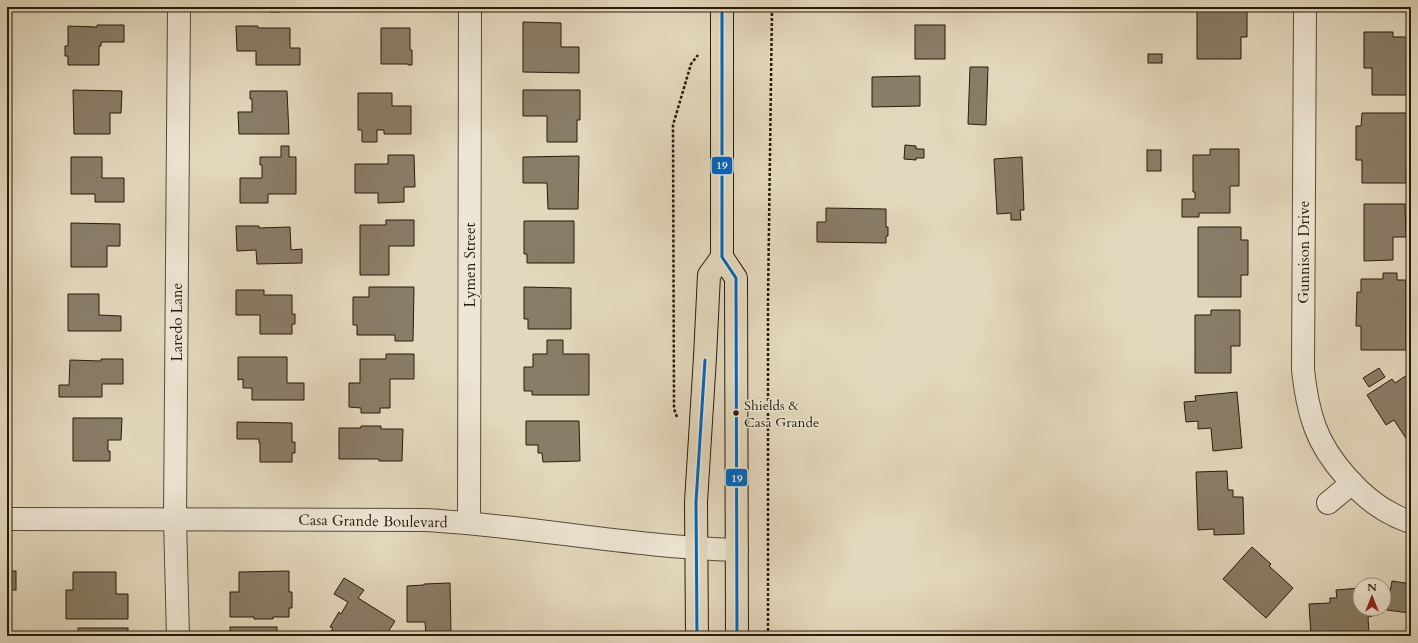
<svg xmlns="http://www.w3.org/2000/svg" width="1418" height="643" viewBox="0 0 1418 643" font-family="Cardo,serif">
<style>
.building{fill:#897d68;stroke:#271a0c}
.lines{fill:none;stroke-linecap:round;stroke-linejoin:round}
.minor-casing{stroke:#564a38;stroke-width:24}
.primary-casing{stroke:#271a0c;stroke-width:24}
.path{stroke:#271a0c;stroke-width:2.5;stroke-dasharray:3 2;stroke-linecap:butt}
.minor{stroke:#ede6d4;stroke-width:22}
.primary{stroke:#e3d8bd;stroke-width:22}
.bus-1-casing{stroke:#ede6d4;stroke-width:6}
.bus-1{stroke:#0065bd;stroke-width:3}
.bus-dot{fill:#271a0c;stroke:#ede6d4;stroke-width:1.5}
.labels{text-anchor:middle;stroke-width:3;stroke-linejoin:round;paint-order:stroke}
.bus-label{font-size:14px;fill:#271a0c;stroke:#ede6d4;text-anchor:start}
.street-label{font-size:15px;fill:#271a0c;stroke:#ede6d4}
.line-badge{stroke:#ede6d4;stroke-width:1.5}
.badge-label{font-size:11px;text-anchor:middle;font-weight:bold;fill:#fff}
</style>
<rect width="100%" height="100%" fill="#e3d8bd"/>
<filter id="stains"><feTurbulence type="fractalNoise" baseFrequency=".005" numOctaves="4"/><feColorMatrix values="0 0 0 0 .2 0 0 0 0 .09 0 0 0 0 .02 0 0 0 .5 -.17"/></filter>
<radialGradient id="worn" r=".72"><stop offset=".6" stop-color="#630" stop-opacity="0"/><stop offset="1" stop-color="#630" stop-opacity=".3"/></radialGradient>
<!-- building -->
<g class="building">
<rect x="271" y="7" width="8" height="5"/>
<polygon points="542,7 578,7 578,9 542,10"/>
<polygon points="1197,7 1247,7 1247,37 1241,37 1241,59 1197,59"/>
<polygon points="1363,7 1407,7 1407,11 1363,10"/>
<polygon points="523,22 561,23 561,47 579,47 579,73 523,72"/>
<polygon points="97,25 124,25 124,42 101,42 101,46 99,46 99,65 68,65 68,56 65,56 65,46 68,46 68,26 97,27"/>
<rect x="915" y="25" width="30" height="34"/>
<polygon points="236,26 258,26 258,28 290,28 290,48 300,48 300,65 256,65 256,51 237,51"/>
<polygon points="381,28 410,28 410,50 412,50 412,65 408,65 408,64 381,64"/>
<polygon points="1364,32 1393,32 1393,37 1409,37 1408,95 1372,95 1372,68 1364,68"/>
<rect x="1148" y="54" width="14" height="9"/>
<polygon points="970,67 988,67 986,125 968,124"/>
<polygon points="920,76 920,106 872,107 872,77"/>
<polygon points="73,90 122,91 121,113 110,113 110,134 74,134"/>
<polygon points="523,90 580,90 580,120 577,120 577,142 547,142 547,116 523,116"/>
<polygon points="250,91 287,91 289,134 239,134 238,112 252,112 252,99 250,99"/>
<polygon points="358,93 392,93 392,106 411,106 411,134 384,134 384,130 377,130 377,142 362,142 362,130 358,130"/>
<polygon points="1362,113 1407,113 1406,183 1362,183 1362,160 1356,160 1356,126 1361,126"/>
<polygon points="905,145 916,146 916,149 924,149 924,158 916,158 916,160 904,159"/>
<polygon points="281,146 289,146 289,157 296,157 296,194 268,194 268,203 240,203 240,178 262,178 262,165 260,165 260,157 281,157"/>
<polygon points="1210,149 1239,149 1239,186 1230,186 1230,213 1199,213 1199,217 1182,217 1182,199 1195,199 1195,192 1193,192 1193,155 1210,155"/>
<rect x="1147" y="150" width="14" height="21"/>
<polygon points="388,155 414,155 415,187 404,187 404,202 378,203 378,193 355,193 355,164 388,164"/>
<polygon points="579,156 578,209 548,209 547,183 523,183 523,157"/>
<polygon points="71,157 102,157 102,178 124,178 124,202 95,202 95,194 71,194"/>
<polygon points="1022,157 1024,210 1020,210 1021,220 1011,220 1011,213 997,214 994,159"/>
<polygon points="1364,204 1405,204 1406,237 1393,237 1393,260 1364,261"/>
<polygon points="826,208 886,209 886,227 888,227 888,236 886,236 886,243 817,242 817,222 826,222"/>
<polygon points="386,220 414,220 414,246 389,246 389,275 360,275 360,225 386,225"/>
<polygon points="524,221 574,221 574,263 527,263 527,254 524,254"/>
<polygon points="71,223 120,224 120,246 107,246 107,267 71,267"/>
<polygon points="236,226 259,226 259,228 290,227 291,250 302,249 302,263 257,264 256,250 237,251"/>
<polygon points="1198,227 1241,227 1241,240 1248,240 1248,275 1241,275 1241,297 1198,297"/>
<polygon points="1383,273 1397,273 1397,280 1406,280 1406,350 1361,350 1361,326 1356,326 1357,292 1361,292 1361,279 1383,279"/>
<polygon points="369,287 414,287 413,341 395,341 395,335 357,335 357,325 353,325 353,297 369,297"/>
<polygon points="524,287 571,288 571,329 528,329 528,319 524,319"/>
<polygon points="236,290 264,290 264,295 292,295 292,314 295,314 295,324 292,324 292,334 260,334 260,315 236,315"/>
<polygon points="68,294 99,294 99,315 121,316 121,331 68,331"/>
<polygon points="1211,310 1240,310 1240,346 1231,346 1231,373 1195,373 1195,315 1211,315"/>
<polygon points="547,340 563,340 563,354 589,354 589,395 532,395 532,391 524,391 524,367 533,367 533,354 547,354"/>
<polygon points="386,354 414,354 414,379 390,379 390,408 380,408 380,413 361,413 361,408 349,407 349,383 360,383 360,359 386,359"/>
<polygon points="238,357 287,357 287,383 304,383 304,400 252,400 252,388 243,388 243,379 238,380"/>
<polygon points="101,359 123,359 123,384 102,384 102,397 59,397 59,385 69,385 70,360 101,361"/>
<polygon points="1379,368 1385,377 1369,387 1363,378"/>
<polygon points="1407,375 1411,380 1411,442 1409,443 1394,420 1386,425 1367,395 1392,379 1395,383"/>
<polygon points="1237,392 1242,448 1213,451 1211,428 1198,429 1198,421 1186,422 1184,402 1196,401 1195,396"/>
<polygon points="73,418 122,418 121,440 108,440 108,451 110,451 110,461 73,461"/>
<polygon points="526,421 579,421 580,461 543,462 542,453 538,453 538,445 526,445"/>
<polygon points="237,422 292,423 292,442 295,442 295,453 292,453 292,462 260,462 260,443 259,443 259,439 237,439"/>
<polygon points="361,426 381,426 381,429 403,429 402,461 379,461 379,459 339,459 339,428 361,428"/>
<polygon points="1227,471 1228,490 1233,490 1233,497 1243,497 1244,534 1214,535 1214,529 1198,530 1196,472"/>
<polygon points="1252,547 1271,564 1269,566 1293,588 1266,618 1223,579"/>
<rect x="7" y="571" width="9" height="19"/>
<polygon points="289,571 289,592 292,592 292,608 289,608 289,617 273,617 273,619 254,619 254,617 230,617 230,592 239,592 239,572"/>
<polygon points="73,572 116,572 116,594 128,594 128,619 66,619 66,590 73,590"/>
<polygon points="344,578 364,590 358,598 395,621 388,632 392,634 391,636 328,636 333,628 330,627 339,612 341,614 348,602 334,594"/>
<polygon points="1392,581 1411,584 1411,626 1408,626 1409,613 1387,610"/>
<polygon points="450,583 451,634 426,634 425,622 407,622 407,586 424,585 424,584"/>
<polygon points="1360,588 1360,609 1373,609 1373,616 1368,617 1369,633 1311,636 1309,604 1330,603 1330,598 1337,598 1336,590"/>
<rect x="230" y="627" width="47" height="9"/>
<rect x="78" y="628" width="50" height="8"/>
</g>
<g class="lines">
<!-- minor casing -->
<g class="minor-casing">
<g id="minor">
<path d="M 1305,7 L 1303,370 C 1305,389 1308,408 1315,427 C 1327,460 1362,500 1394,515 C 1399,518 1405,520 1411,522"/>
<polyline points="1328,503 1352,483"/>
<path d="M 7,519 L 426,520 C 530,526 633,547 737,550"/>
<polyline points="469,523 470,7"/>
<polyline points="178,636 175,519 179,7"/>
</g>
</g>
<!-- primary casing -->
<g class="primary-casing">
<g id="primary">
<polyline points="722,7 722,257 736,278 737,636"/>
<polyline points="697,636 696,502 705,357 709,275 722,257"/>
</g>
</g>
<!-- path -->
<g class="path">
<polyline points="677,417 674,409 673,125 691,64 698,55"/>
<polyline points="768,636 768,300 772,7"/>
</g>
<!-- minor -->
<use href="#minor" class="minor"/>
<!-- primary -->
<use href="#primary" class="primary"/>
<!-- bus-1 casing -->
<g class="bus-1-casing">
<g id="bus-1">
<polyline points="722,7 722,257 736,278 737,636"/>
<polyline points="697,636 696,502 705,360"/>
</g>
</g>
<!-- bus-1 -->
<use href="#bus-1" class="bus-1"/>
</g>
<!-- markers -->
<circle class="bus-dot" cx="736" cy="413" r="3.5"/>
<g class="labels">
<!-- bus labels -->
<g class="bus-label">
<text x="744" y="410">Shields &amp;<tspan x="744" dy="17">Casa Grande</tspan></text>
</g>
<!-- street labels -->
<g class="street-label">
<text transform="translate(1304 252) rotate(-90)" y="5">Gunnison Drive</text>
<text transform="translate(470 265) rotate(-90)" y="5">Lymen Street</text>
<text transform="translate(177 322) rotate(-90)" y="5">Laredo Lane</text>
<text transform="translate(373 521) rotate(1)" y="5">Casa Grande Boulevard</text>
</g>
</g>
<g class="line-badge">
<rect x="711" y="156" width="22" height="19" rx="4" fill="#0065bd"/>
<rect x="725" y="468" width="23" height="19" rx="4" fill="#0065bd"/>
</g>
<g class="badge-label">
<text x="722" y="169">19</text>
<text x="737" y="482">19</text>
</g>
<!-- margin -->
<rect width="1418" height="643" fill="none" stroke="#e3d8bd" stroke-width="24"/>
<rect x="8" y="8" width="1402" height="627" fill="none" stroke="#271a0c" stroke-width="2"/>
<rect x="12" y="12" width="1394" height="619" fill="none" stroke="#271a0c"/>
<!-- north arrow -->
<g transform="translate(1372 597)"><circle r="19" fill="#ede6d4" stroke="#9e9484"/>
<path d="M0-3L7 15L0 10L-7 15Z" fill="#8f2418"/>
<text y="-6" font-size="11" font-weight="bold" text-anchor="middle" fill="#271a0c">N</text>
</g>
<rect width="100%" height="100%" filter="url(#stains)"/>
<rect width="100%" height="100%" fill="url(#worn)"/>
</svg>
